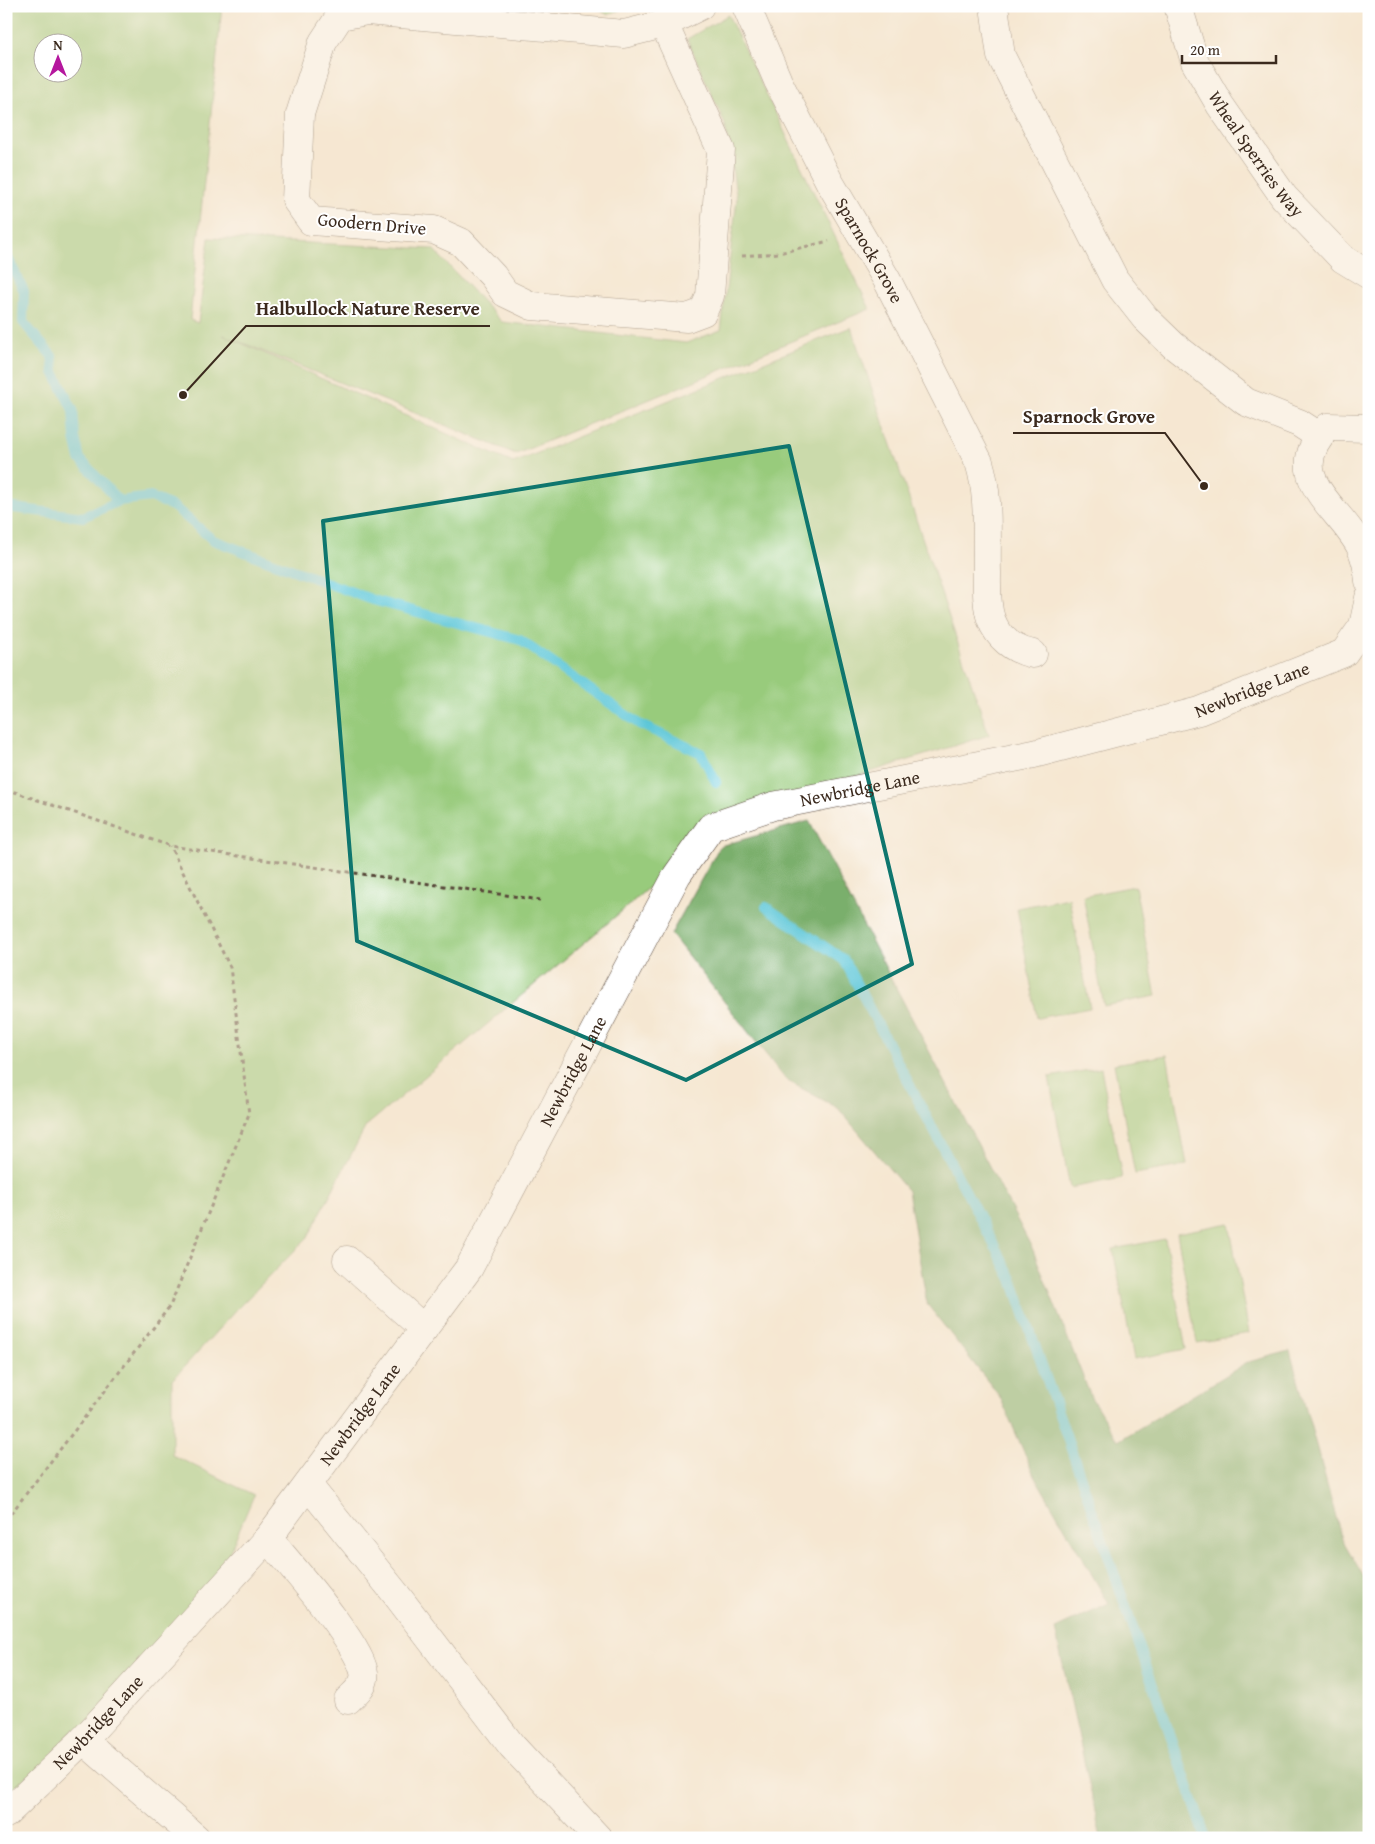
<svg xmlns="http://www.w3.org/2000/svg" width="1375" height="1844" viewBox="0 0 1375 1844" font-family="'Gentium Book Plus',serif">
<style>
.green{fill:#98cb7c;stroke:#6a7a4d;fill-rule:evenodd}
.forest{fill:#7aaf6c;stroke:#5a6c45}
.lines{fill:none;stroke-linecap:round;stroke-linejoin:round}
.stream{stroke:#5cc6d7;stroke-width:10}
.minor-casing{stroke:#574639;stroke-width:29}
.path{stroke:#574639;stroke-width:3;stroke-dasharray:4 4;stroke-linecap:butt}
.minor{stroke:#fff;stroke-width:28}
.marked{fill:none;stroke:#0f766e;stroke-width:4;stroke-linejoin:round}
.labels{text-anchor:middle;stroke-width:4;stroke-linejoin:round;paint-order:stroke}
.street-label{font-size:18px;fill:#3b2a1e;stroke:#fff}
.leader{fill:none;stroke:#3b2a1e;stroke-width:2}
.callout-dot{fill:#3b2a1e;stroke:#fff;stroke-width:2}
.callout-label{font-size:19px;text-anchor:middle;font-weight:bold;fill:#3b2a1e;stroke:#fff;stroke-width:4;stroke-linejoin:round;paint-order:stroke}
</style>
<rect width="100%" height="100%" fill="#fff"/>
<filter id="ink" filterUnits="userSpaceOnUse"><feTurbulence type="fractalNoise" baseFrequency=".02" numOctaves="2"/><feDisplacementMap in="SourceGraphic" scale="10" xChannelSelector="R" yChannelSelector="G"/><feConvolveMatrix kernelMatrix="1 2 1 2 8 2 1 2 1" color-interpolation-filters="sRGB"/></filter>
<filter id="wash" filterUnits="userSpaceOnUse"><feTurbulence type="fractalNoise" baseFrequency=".0096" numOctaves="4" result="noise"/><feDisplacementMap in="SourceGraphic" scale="20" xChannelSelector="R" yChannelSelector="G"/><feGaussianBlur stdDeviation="1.12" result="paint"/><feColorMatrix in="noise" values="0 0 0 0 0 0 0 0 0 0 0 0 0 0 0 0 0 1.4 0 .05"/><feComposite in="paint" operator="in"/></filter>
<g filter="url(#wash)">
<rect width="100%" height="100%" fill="#f5e7d2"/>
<!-- green -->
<g class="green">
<path d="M 6,6 L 222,6 L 190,320 L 198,323 L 209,238 L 433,249 L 502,322 L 686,343 L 721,330 L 737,199 L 725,124 L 687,39 L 728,15 L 870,309 L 516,454 L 223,335 L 513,463 L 851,327 L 989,735 L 729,816 L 622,911 L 366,1126 L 308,1237 L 237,1309 L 172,1380 L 172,1455 L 254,1495 L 207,1605 L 6,1810 ZM 42,42 L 72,42 L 72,72 L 42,72 Z"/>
<polygon points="593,6 628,6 608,15"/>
<polygon points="1135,886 1156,996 1104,1006 1083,896"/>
<polygon points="1069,898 1090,1008 1037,1018 1017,908"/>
<polygon points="1167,1055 1187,1165 1135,1174 1114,1064"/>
<polygon points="1101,1068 1122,1178 1070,1188 1049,1077"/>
<polygon points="1229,1223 1249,1333 1197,1343 1177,1233"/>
<polygon points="1165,1239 1186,1349 1134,1359 1113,1249"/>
</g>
<!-- forest -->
<polygon class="forest" points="809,821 1033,1250 1091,1397 1118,1441 1248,1362 1290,1351 1342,1539 1369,1586 1369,1838 1101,1838 1055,1629 1109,1604 1034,1475 1000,1397 927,1304 908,1191 838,1108 786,1080 671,934 720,846"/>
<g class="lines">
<!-- stream -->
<g class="stream">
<polyline points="6,254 24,291 23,322 52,356 54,372 73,410 75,438 80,459 119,501"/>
<polyline points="6,507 83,517 119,501 151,497 174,507 213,540 373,600 520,640 639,724 701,753 716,782"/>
<polyline points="766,907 844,960 1012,1279 1206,1838"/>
</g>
</g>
</g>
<g filter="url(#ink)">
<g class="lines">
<!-- minor casing -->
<g class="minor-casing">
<g id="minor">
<path id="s1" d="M 746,6 L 778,81 L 829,181 L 887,280 L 979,462 C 990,497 986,536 987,573 C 987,588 986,604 991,619 C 998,638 1014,650 1033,654"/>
<polyline points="994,6 1001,56 1115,280 1145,318 1173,345 1246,402 1299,423 1319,436"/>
<path id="s2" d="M 1178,6 L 1195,62 L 1220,105 L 1284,197 L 1343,259 L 1369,275"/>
<polyline points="664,24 721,150 710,296 703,312 687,318 532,306 505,293 493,276 461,242 434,230 311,221 296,200 300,114 323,42 340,16 367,11 624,34 664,24 700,6"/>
<path d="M 1369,428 L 1328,427 C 1279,477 1341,507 1361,548 C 1365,557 1368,570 1369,581"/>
<polyline points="347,1260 424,1329"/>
<polyline points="308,1485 395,1593 512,1746 598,1838"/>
<path d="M 268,1538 C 286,1560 371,1655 364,1679 C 362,1688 354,1694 348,1700"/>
<polyline points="83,1740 196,1838"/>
<path id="s3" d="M 6,1814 L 83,1740 L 268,1538 L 469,1268 L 677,875 L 711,827 L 773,806 L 1034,754 L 1199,711 L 1344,653 L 1363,626 L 1369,598"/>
</g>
</g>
<!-- path -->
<g class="path">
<polyline points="742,256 779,253 829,241"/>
<polyline points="6,789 170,846 540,900"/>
<polyline points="6,1520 170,1306 249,1114 230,967 170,846"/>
</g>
<!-- minor -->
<use href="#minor" class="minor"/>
</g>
</g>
<!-- marked area -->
<path d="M0 0H1375V1844H0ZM 789,446 L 912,964 L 686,1080 L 357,941 L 323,521 Z" fill="#f5e7d2" fill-opacity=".55" fill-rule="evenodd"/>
<path class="marked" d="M 789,446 L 912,964 L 686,1080 L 357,941 L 323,521 Z"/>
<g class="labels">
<!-- street labels -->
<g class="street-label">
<text dy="6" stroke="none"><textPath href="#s2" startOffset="169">Wheal Sperries Way</textPath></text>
<text transform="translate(372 224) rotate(5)" y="6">Goodern Drive</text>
<text dy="6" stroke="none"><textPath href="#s1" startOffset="274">Sparnock Grove</textPath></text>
<text dy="6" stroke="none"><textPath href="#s3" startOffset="1780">Newbridge Lane</textPath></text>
<text dy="6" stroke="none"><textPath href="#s3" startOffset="1375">Newbridge Lane</textPath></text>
<text dy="6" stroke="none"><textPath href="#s3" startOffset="940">Newbridge Lane</textPath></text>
<text dy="6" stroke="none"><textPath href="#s3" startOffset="535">Newbridge Lane</textPath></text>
<text dy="6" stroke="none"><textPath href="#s3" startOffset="130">Newbridge Lane</textPath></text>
</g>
</g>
<!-- callouts -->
<path class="leader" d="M183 395L246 326H490M1204 486L1165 433H1013"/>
<g class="callout-dot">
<circle cx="183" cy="395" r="5"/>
<circle cx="1204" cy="486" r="5"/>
</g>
<g class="callout-label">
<text x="368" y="315">Halbullock Nature Reserve</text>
<text x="1089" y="423">Sparnock Grove</text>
</g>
<!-- margin -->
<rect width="1375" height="1844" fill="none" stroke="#fff" stroke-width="25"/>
<!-- north arrow -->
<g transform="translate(58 58)"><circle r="24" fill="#ffffff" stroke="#b1aaa5"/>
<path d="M0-4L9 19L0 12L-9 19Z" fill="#b5179e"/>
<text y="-8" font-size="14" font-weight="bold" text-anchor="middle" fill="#3b2a1e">N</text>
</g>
<!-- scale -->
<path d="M1182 55v8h94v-8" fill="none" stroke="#3b2a1e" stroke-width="2.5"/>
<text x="1190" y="55" font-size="15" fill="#3b2a1e" stroke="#ffffff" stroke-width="4" paint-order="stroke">20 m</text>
</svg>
